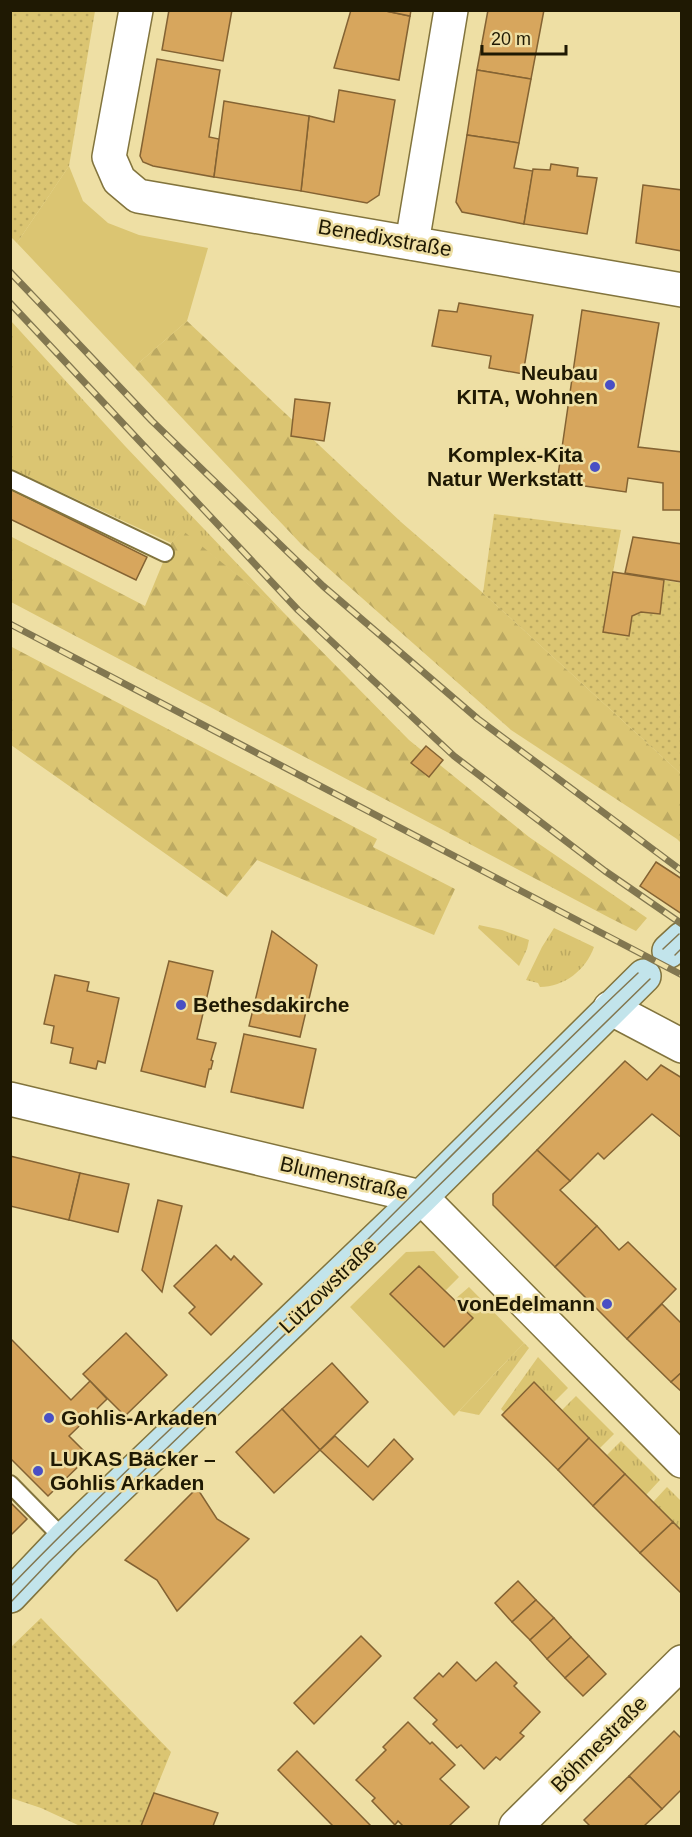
<svg xmlns="http://www.w3.org/2000/svg" width="692" height="1837" viewBox="0 0 692 1837" font-family="Arial,sans-serif">
<style>
.grass{fill:url(#grass-tufts)}
.forest{fill:url(#forest-firs)}
.park{fill:url(#park-dots)}
.garden{fill:#dbc572}
.building{fill:#d7a65d;stroke:#846333;stroke-width:1.5}
.lines{fill:none;stroke-linecap:round;stroke-linejoin:round}
.service-casing{stroke:#82743d;stroke-width:20}
.minor-casing{stroke:#82743d;stroke-width:36}
.secondary-casing{stroke:#82743d;stroke-width:36}
.service{stroke:#fff;stroke-width:16}
.minor{stroke:#fff;stroke-width:33}
.secondary{stroke:#c2e4eb;stroke-width:33}
.tram{stroke:#827750;stroke-width:1.5}
.rail-casing{stroke:#827750;stroke-width:7}
.rail{stroke:#eedfa4;stroke-width:4.5;stroke-dasharray:14;stroke-linecap:butt}
.poi-dot{fill:#494fc4;stroke:#eedfa4;stroke-width:2}
.labels{text-anchor:middle;stroke-width:5;stroke-linejoin:round;paint-order:stroke}
.street-label{font-size:21px;fill:#1f1903;stroke:#eedfa4}
.poi-label{font-size:21px;font-weight:bold;fill:#1f1903;stroke:#eedfa4;text-anchor:end}
</style>
<defs>
<pattern id="grass-tufts" width="24" height="20" patternUnits="userSpaceOnUse" patternTransform="scale(1.5)"><rect width="24" height="20" fill="#dbc572"/><path d="M3 7l-1-3M5 7V3M7 7l1-3M15 17l-1-3M17 17v-4M19 17l1-3" fill="none" stroke="#bca961"/></pattern>
<pattern id="forest-firs" width="22" height="20" patternUnits="userSpaceOnUse" patternTransform="scale(1.5)"><rect width="22" height="20" fill="#dbc572"/><path d="M5 1l3.5 6h-7zM16 11l3.5 6h-7z" fill="#bca961"/></pattern>
<pattern id="park-dots" width="8" height="8" patternUnits="userSpaceOnUse" patternTransform="scale(1.5)"><rect width="8" height="8" fill="#dbc572"/><path d="M2 2h.1M6 6h.1" fill="none" stroke="#bca961" stroke-width="1.8" stroke-linecap="round"/></pattern>
</defs>
<rect width="100%" height="100%" fill="#eedfa4"/>
<!-- grass -->
<g class="grass">
<polygon points="11,321 125,446 284,613 182,531 171,543 11,469"/>
<polygon points="479,925 502,930 529,940 527,949 519,966 478,928"/>
<path d="M 554,928 L 594,947 C 586,970 564,987 540,987 L 538,983 L 526,980 L 542,947 Z"/>
<polygon points="524,1343 529,1348 479,1415 459,1411"/>
<polygon points="538,1357 568,1388 554,1402 534,1382 505,1413 501,1409"/>
<polygon points="576,1396 614,1434 600,1448 562,1410"/>
<polygon points="621,1441 660,1480 646,1495 607,1455"/>
<polygon points="667,1487 681,1501 681,1531 653,1502"/>
</g>
<!-- forest -->
<g class="forest">
<polygon points="187,321 401,522 483,593 681,774 681,843 677,839 511,730 301,544 134,367"/>
<polygon points="182,530 284,613 409,740 529,837 647,918 636,931 610,918 11,602 10,536 145,606 171,543"/>
<polygon points="10,646 377,839 373,847 455,889 434,935 257,860 227,897 11,745"/>
</g>
<!-- park -->
<g class="park">
<polygon points="11,11 95,11 69,166 17,243 11,237"/>
<polygon points="494,514 621,530 613,572 681,583 681,774 483,593"/>
<polygon points="41,1618 171,1752 141,1826 80,1826 41,1808 11,1798 11,1647"/>
</g>
<!-- garden -->
<g class="garden">
<polygon points="69,166 83,201 108,223 139,235 208,248 187,321 134,367 17,243"/>
<polygon points="434,1251 459,1277 445,1291 419,1266 391,1294 454,1300 469,1287 524,1343 454,1416 350,1307 406,1252"/>
</g>
<!-- building -->
<g class="building">
<polygon points="169,10 232,10 223,61 162,50"/>
<polygon points="351,10 381,10 410,16 399,80 334,68"/>
<polygon points="381,10 411,10 410,16"/>
<polygon points="488,10 544,10 531,79 477,70"/>
<polygon points="157,59 220,70 209,137 219,139 214,177 153,166 143,162 140,156"/>
<polygon points="477,70 531,79 519,143 467,135"/>
<polygon points="339,90 395,100 379,195 367,203 301,191 309,116 334,122"/>
<polygon points="224,101 309,116 301,191 214,177"/>
<polygon points="467,135 519,143 514,168 533,171 524,224 462,212 456,202"/>
<polygon points="551,164 578,168 577,176 597,178 587,234 524,224 533,169 550,170"/>
<polygon points="643,185 682,190 682,251 636,243"/>
<polygon points="459,303 533,315 523,374 489,368 491,356 432,346 439,310 457,312"/>
<polygon points="582,310 659,323 638,447 682,452 682,510 663,510 663,483 628,478 626,492 557,482"/>
<polygon points="295,399 330,403 324,441 291,436"/>
<polygon points="10,489 147,557 136,580 10,519"/>
<polygon points="633,537 682,544 682,582 625,573"/>
<polygon points="613,572 664,580 660,614 641,612 632,616 629,636 603,632"/>
<polygon points="426,746 443,760 429,777 411,763"/>
<polygon points="656,862 682,879 682,914 640,886"/>
<polygon points="272,931 317,965 300,1037 249,1026"/>
<polygon points="169,961 213,971 197,1039 216,1043 211,1060 213,1061 211,1069 209,1069 205,1087 141,1071"/>
<polygon points="55,975 89,982 87,991 119,998 105,1063 98,1061 96,1069 70,1063 73,1048 51,1043 54,1026 44,1024"/>
<polygon points="244,1034 316,1049 303,1108 231,1092"/>
<polygon points="625,1061 647,1080 661,1065 682,1078 682,1138 652,1114 604,1159 598,1153 570,1181 537,1150"/>
<polygon points="537,1150 570,1181 560,1190 597,1226 555,1267 493,1205 493,1194"/>
<polygon points="10,1156 80,1173 69,1220 10,1206"/>
<polygon points="80,1173 129,1184 118,1232 69,1220"/>
<polygon points="158,1200 182,1206 162,1292 142,1270"/>
<polygon points="597,1226 619,1250 628,1242 676,1289 627,1339 555,1267"/>
<polygon points="216,1245 231,1260 234,1256 262,1284 211,1335 189,1313 195,1307 174,1286"/>
<polygon points="419,1266 473,1318 444,1347 390,1294"/>
<polygon points="662,1304 682,1324 682,1372 671,1382 627,1339"/>
<polygon points="126,1333 167,1375 125,1416 83,1374"/>
<polygon points="10,1338 71,1400 90,1381 107,1399 69,1436 89,1456 48,1496 10,1458"/>
<polygon points="332,1363 368,1402 320,1450 282,1409"/>
<polygon points="682,1372 682,1392 671,1382"/>
<polygon points="534,1382 589,1438 558,1470 502,1415"/>
<polygon points="282,1409 320,1450 274,1493 236,1452"/>
<polygon points="335,1436 368,1467 394,1439 413,1459 373,1500 320,1450"/>
<polygon points="589,1438 625,1474 593,1506 558,1470"/>
<polygon points="625,1474 673,1522 640,1553 593,1506"/>
<polygon points="197,1488 217,1519 249,1539 177,1611 157,1580 125,1560"/>
<polygon points="10,1502 27,1519 10,1536"/>
<polygon points="673,1522 682,1531 682,1594 640,1553"/>
<polygon points="518,1581 536,1600 512,1622 495,1603"/>
<polygon points="536,1600 554,1618 530,1640 512,1622"/>
<polygon points="554,1618 571,1637 547,1659 530,1640"/>
<polygon points="361,1636 381,1656 314,1724 294,1703"/>
<polygon points="571,1637 589,1656 565,1678 547,1659"/>
<polygon points="589,1656 606,1674 583,1696 565,1678"/>
<polygon points="457,1662 476,1681 496,1662 517,1683 514,1686 540,1712 520,1733 524,1736 500,1760 496,1757 484,1769 461,1745 457,1748 433,1724 437,1720 414,1698 439,1673 443,1677"/>
<polygon points="408,1722 430,1744 432,1742 455,1765 440,1779 469,1807 449,1826 403,1826 398,1821 395,1825 372,1801 375,1798 356,1780 386,1750 383,1747"/>
<polygon points="674,1731 682,1739 682,1789 662,1809 629,1776"/>
<polygon points="297,1751 371,1826 333,1826 278,1770"/>
<polygon points="629,1776 662,1809 644,1826 590,1826 584,1820"/>
<polygon points="154,1793 218,1813 213,1826 141,1826"/>
</g>
<g class="lines">
<!-- service casing -->
<g class="service-casing">
<g id="service">
<polyline points="10,479 165,553"/>
<polyline points="10,1484 64,1539"/>
</g>
</g>
<!-- minor casing -->
<g class="minor-casing">
<g id="minor">
<polyline points="136,10 109,157 119,180 138,196 682,290"/>
<polyline points="412,243 451,10"/>
<polyline points="610,1008 682,1046"/>
<polyline points="10,1099 421,1197 682,1461"/>
<polyline points="516,1826 682,1662"/>
</g>
</g>
<!-- secondary casing -->
<g class="secondary-casing">
<g id="secondary">
<polyline points="669,951 682,939"/>
<polyline points="10,1596 64,1539 421,1197 644,976"/>
</g>
</g>
<!-- service -->
<use href="#service" class="service"/>
<!-- minor -->
<use href="#minor" class="minor"/>
<!-- secondary -->
<use href="#secondary" class="secondary"/>
<!-- tram -->
<g class="tram">
<polyline points="663,949 679,934"/>
<polyline points="675,955 682,948"/>
<path d="M 10,1587 C 115,1478 227,1377 335,1272 C 436,1172 535,1070 638,973"/>
<polyline points="10,1603 49,1562 424,1200 650,979"/>
</g>
<!-- rail casing -->
<g class="rail-casing">
<g id="rail">
<polyline points="10,272 152,421 323,586 478,719 682,871"/>
<polyline points="10,303 298,610 454,756 605,871 682,924"/>
<polyline points="10,624 682,975"/>
</g>
</g>
<!-- rail -->
<use href="#rail" class="rail"/>
</g>
<!-- markers -->
<g class="poi-dot">
<circle cx="610" cy="385" r="6"/>
<circle cx="595" cy="467" r="6"/>
<circle cx="181" cy="1005" r="6"/>
<circle cx="607" cy="1304" r="6"/>
<circle cx="49" cy="1418" r="6"/>
<circle cx="38" cy="1471" r="6"/>
</g>
<g class="labels">
<!-- street labels -->
<g class="street-label">
<text transform="translate(385 238) rotate(10)" y="7">Benedixstraße</text>
<text transform="translate(344 1178) rotate(13)" y="7">Blumenstraße</text>
<text transform="translate(328 1286) rotate(-44)" y="7">Lützowstraße</text>
<text transform="translate(599 1744) rotate(-45)" y="7">Böhmestraße</text>
</g>
<!-- poi labels -->
<g class="poi-label">
<text x="598" y="380">Neubau<tspan x="598" dy="24">KITA, Wohnen</tspan></text>
<text x="583" y="462">Komplex-Kita<tspan x="583" dy="24">Natur Werkstatt</tspan></text>
<text x="193" y="1012" text-anchor="start">Bethesdakirche</text>
<text x="595" y="1311">vonEdelmann</text>
<text x="61" y="1425" text-anchor="start">Gohlis-Arkaden</text>
<text x="50" y="1466" text-anchor="start">LUKAS Bäcker –<tspan x="50" dy="24">Gohlis Arkaden</tspan></text>
</g>
</g>
<!-- border -->
<rect width="692" height="1837" fill="none" stroke="#1f1903" stroke-width="24"/>
<!-- scale -->
<path d="M482 45v9h84v-9" fill="none" stroke="#1f1903" stroke-width="3"/>
<text x="491" y="45" font-size="18" fill="#1f1903" stroke="#eedfa4" stroke-width="4.5" paint-order="stroke">20 m</text>
</svg>
